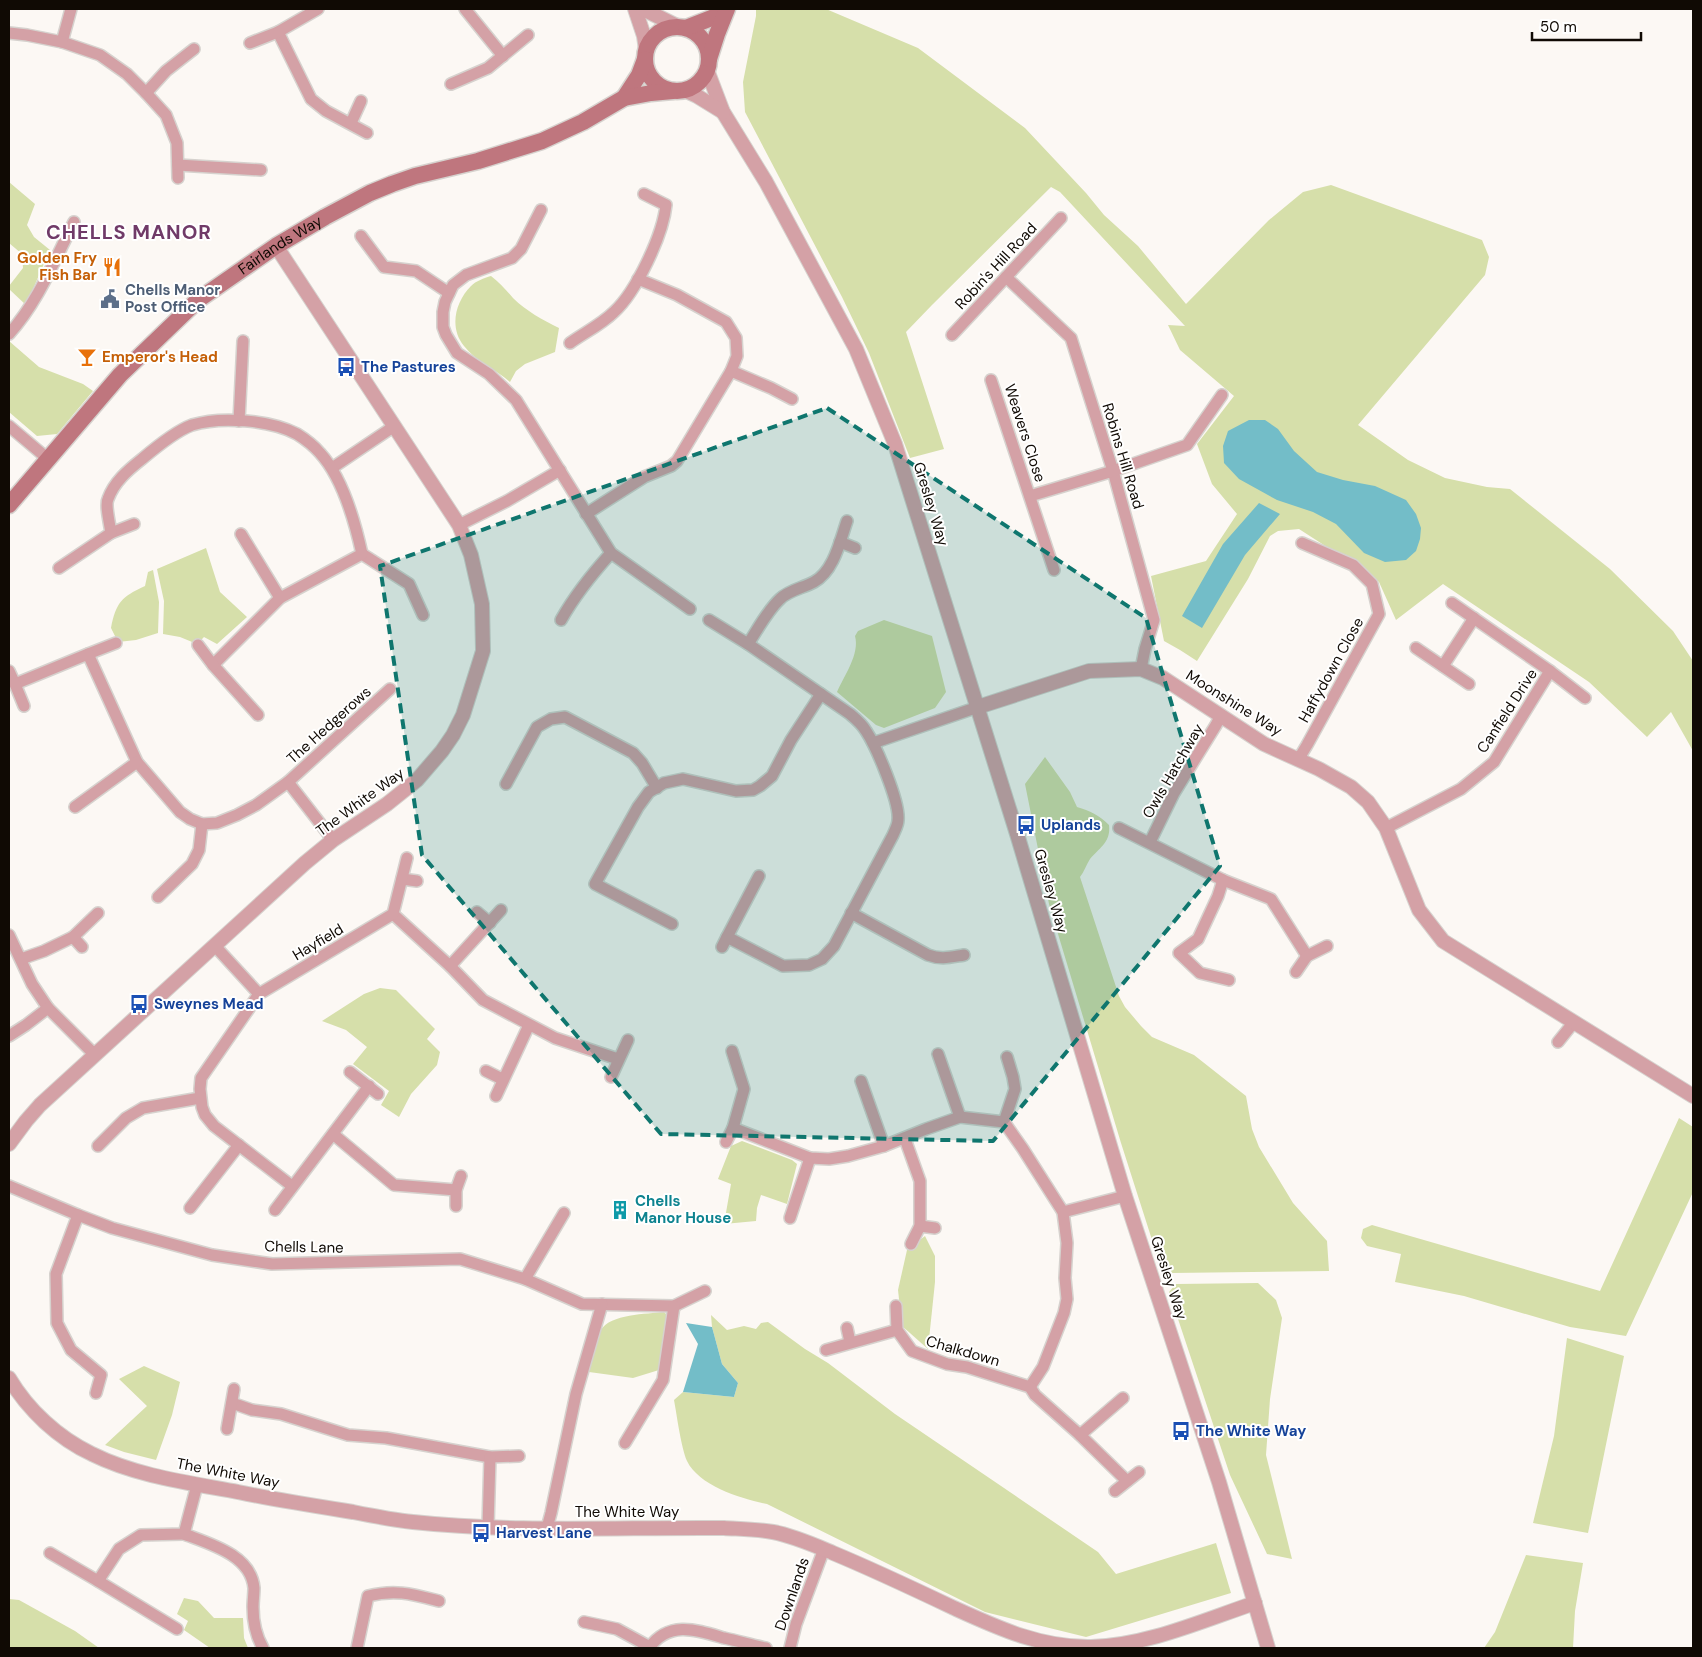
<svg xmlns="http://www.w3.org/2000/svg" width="1702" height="1657" viewBox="0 0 1702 1657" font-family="'DM Sans',sans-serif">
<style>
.green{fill:#d6dfaa}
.water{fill:#73bdc8}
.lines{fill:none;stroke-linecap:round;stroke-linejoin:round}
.minor-casing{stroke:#d6d2ce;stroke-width:14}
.tertiary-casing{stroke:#d6d2ce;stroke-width:16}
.secondary-casing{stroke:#d6d2ce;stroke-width:19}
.minor{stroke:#d4a1a6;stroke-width:11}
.tertiary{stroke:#d4a1a6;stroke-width:14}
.secondary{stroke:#bf767e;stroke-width:16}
.marked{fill:#0f766e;fill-opacity:0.2;stroke:#0f766e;stroke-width:4;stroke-dasharray:10 6;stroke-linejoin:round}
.labels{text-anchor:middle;stroke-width:4;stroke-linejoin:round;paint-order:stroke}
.street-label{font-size:15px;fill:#100a04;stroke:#fff}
.food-label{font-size:15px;font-weight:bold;fill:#c56008;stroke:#fff;text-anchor:end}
.service-label{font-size:15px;font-weight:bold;fill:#4e5e75;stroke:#fff;text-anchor:start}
.transit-label{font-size:15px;font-weight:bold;fill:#164399;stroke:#fff;text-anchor:start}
.culture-label{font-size:15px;font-weight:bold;fill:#0d838f;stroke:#fff;text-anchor:start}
.district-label{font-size:20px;font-weight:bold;letter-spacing:1px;fill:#703a68;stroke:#fff}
</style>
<rect width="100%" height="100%" fill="#fcf8f4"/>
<!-- green -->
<g class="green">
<polygon points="756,9 826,9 918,48 1025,128 1086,193 1104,215 1138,246 1186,304 1269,220 1303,192 1331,185 1482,240 1489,257 1485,275 1358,425 1408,460 1445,478 1487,487 1510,489 1610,569 1673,631 1693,661 1693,751 1671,712 1647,737 1589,682 1443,584 1396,620 1379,582 1357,562 1330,549 1299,529 1278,531 1270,536 1248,579 1197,661 1180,650 1164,641 1151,576 1206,561 1237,514 1212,484 1197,444 1234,396 1180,350 1168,325 1185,326 1060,192 1051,187 932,305 906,332 944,449 910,458 869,353 842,297 745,112 743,82 756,16"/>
<polygon points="9,182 35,204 27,225 34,237 50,250 26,305 9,289 9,286 23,268 22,254 9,243"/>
<path d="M 491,276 C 500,283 506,290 513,298 C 526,311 543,320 559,328 L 555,352 L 525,364 L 516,371 L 510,382 C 496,369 476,362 464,346 C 449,328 455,302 471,286 C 476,281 484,278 491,276 Z"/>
<polygon points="9,341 39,367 83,384 93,391 57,434 37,436 9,412"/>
<polygon points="206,548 220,592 247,617 217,644 204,637 197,644 180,637 163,634 164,601 157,569"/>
<path d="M 153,570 L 159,602 L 158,633 L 136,640 L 118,642 L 111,628 C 116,603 121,597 145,586 L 148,572 Z"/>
<path d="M 884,620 L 932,636 L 946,692 L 935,708 L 884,728 L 876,725 L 837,692 C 844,676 860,654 855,636 L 858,631 Z"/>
<path d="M 1045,757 L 1070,792 L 1077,807 C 1090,811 1099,815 1109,825 C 1111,842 1100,847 1090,859 C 1086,865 1084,872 1080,877 L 1119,996 L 1125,1007 L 1141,1026 L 1152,1037 L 1194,1055 L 1246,1096 L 1252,1129 L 1259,1147 L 1293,1203 L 1327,1241 L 1329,1271 L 1172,1273 L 1161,1268 L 1121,1143 L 1049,904 L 1025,784 Z"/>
<polygon points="380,988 396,990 435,1029 427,1039 440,1052 437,1065 411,1094 399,1117 381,1105 389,1091 353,1064 367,1047 346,1030 322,1021 364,994"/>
<polygon points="1679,1118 1693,1127 1693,1192 1626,1336 1570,1327 1464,1296 1395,1282 1401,1254 1367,1246 1361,1238 1363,1229 1372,1225 1600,1291"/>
<polygon points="742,1141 792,1160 797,1164 787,1204 761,1195 757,1208 756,1221 724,1224 731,1184 718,1179 731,1146"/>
<polygon points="925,1236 935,1256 935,1282 928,1349 902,1326 898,1290 907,1250"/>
<polygon points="1258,1283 1276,1300 1282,1318 1270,1399 1266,1455 1292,1559 1267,1554 1230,1475 1169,1292 1176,1284"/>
<path d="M 664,1312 L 667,1315 L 659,1370 L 633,1378 L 589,1372 C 592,1358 594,1342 601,1330 C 610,1314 647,1314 664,1312 Z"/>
<path d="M 711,1315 L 727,1330 L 744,1326 L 756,1329 L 761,1323 L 768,1322 L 805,1349 L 828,1363 L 895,1414 L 1098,1552 L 1116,1574 L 1216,1543 L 1231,1593 L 1086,1637 L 985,1612 L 767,1504 C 742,1499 699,1486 687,1461 C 681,1447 677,1416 674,1400 L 683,1392 L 734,1397 L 738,1383 L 722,1364 L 712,1327 Z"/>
<polygon points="1567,1338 1624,1356 1588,1533 1533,1523 1554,1436"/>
<polygon points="144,1366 180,1382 172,1415 156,1460 124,1452 105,1445 147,1406 119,1379"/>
<polygon points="1526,1555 1583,1563 1575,1611 1573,1648 1484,1648 1495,1632"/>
<polygon points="184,1598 198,1601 214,1618 243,1618 244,1638 248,1648 210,1648 184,1630 188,1621 177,1614"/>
<polygon points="9,1599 19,1600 75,1631 99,1648 9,1648"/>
</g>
<!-- water -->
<g class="water">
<polygon points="1249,420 1265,420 1278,429 1294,451 1317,472 1343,480 1375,486 1406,500 1416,514 1421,528 1420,539 1416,551 1406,560 1385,562 1364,553 1336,524 1313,512 1277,500 1239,479 1224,463 1223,446 1228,431"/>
<polygon points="1259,503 1280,514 1245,555 1202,628 1182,616 1223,544"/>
<polygon points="686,1323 712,1327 722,1364 738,1383 734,1397 683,1392 698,1344"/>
</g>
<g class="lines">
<!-- minor casing -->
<g class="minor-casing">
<g id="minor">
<polyline points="71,9 62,42 100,55 127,74 146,93 166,71 194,49"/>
<polyline points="465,9 503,56"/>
<polyline points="278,32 311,99 326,111 367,133"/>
<polyline points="9,33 27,35 62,42"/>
<polyline points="250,43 278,32 318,9"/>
<polyline points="451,84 488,68 528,35"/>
<polyline points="146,93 166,115 177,143 178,178"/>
<polyline points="351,123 361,101"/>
<polyline points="178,165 261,170"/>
<polyline points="541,210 521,249 512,258 466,275 453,285 445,302 443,312 443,327 446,335 457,353 489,374 516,400 611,553 690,609"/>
<polyline points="361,236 384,267 416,271 449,293"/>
<polyline points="1006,277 1071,338 1113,471 1154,620 1145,649 1141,669"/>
<path d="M 9,334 C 38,302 54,261 74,222"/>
<polyline points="952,335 1061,218"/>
<path d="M 570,343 C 584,333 602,324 614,312 C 636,292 663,235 666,205 L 644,194"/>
<polyline points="731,371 771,388 792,399"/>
<polyline points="991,380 1054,570"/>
<polyline points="239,421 243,341"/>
<polyline points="9,426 48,459"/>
<polyline points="332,468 393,427"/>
<polyline points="1030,496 1113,471 1187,445 1222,395"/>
<polyline points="586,514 644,477 671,466 677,461 731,371 737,356 736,338 726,322 677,295 638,279"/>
<polyline points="459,525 507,501 560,470"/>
<polyline points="111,533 134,524"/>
<polyline points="241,534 280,598"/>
<polyline points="840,542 855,548"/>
<polyline points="362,554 409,584 423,615"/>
<path d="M 59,568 L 111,533 C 110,525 105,505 108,499 C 114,482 128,470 142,459 C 155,448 176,431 192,425 C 221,416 270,420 297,434 C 305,439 314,446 320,453 C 343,478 355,522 362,554 L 280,598 L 213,665 L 258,715"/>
<polyline points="1452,603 1550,671 1585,698"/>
<path d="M 561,620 C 575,595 592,574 611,553"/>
<path d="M 709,620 L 748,644 L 850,714 C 856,719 862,724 866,731 C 876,746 900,802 898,820 C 898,825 895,830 893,835 L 834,946 L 822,959 L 809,965 L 783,966 L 727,937 L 722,947"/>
<path d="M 748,644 C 758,629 767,611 780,599 C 789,590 803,588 814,582 C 834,571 840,541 847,521"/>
<polyline points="198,645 213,665"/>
<polyline points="1416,648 1469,684"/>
<polyline points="88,654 116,643"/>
<polyline points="1443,666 1474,618"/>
<polyline points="9,671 15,684 88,654 137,762 180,812 190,819 202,824 217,823 237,815 256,805 288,782 390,689"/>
<polyline points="15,684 24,706"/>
<polyline points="873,743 978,707"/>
<polyline points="1298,760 1307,745 1379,614 1372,584 1353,565 1302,543"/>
<polyline points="288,782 333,840"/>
<polyline points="506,784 537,727 551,719 565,717 633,753 642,763 657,788"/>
<polyline points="75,807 137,762"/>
<polyline points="1119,828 1223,880 1271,899 1307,956"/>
<polyline points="1386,828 1461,789 1494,762 1550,671"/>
<polyline points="1150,842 1174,793 1216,725 1221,715"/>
<polyline points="402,879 417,881"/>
<polyline points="1223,880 1218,896 1198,939 1179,953 1200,973 1229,980"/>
<polyline points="158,897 192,864 199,850 202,824"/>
<polyline points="477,912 490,923"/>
<path d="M 851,913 L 928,955 C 941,960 951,957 964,955"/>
<polyline points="393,914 450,966 483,1000 555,1038 618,1059"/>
<polyline points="672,924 595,884 638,807 649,792 664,783 683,779 736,791 753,790 760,786 772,776 791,740 821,694"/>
<polyline points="9,935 32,984 48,1008"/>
<polyline points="73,937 82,947"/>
<polyline points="727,937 759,876"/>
<polyline points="215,946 259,994"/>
<polyline points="21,959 44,951 73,937 98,913"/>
<polyline points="450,966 501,910"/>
<polyline points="1296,972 1307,956 1327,946"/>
<polyline points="9,1036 26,1025 48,1008 95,1055"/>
<polyline points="1558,1042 1574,1022"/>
<polyline points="938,1054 960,1117"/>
<polyline points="486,1071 502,1079"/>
<polyline points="350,1072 378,1094"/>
<polyline points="611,1077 628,1040"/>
<polyline points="861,1081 884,1146"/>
<polyline points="496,1096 529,1025"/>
<polyline points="1004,1122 1015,1089 1013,1077 1007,1057"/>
<polyline points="733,1128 810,1158 829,1159 848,1156 884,1146 926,1129 960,1117 1004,1122 1023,1149 1063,1212 1067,1243 1065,1278 1067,1299 1064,1313 1043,1367 1030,1387"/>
<polyline points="333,1134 394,1185 456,1190"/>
<polyline points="905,1139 920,1181 920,1226 911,1244"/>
<polyline points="726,1142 733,1128 744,1089 732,1051"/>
<polyline points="98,1146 126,1118 143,1108 200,1098"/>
<polyline points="9,1186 78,1215 112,1228 212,1255 272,1264 460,1259 525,1279 582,1304 674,1306 705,1291"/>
<polyline points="292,1186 214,1126 205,1115 202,1107 200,1089 201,1078 259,994 393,914 407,858"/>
<polyline points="456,1206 456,1190 461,1176"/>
<polyline points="190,1208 239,1145"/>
<polyline points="275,1210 369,1086"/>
<polyline points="1063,1212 1125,1196"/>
<polyline points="78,1215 56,1274 57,1323 71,1350 101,1375 96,1393"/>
<polyline points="790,1218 810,1158"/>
<polyline points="920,1226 935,1228"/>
<polyline points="525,1279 564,1213"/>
<polyline points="896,1306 897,1330 912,1351 947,1364 967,1367 1030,1387 1035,1395 1080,1435 1127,1481"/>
<polyline points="847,1328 850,1342"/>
<polyline points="826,1350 897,1330"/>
<polyline points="232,1403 252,1410 281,1414 348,1435 386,1438 490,1457 519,1456"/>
<polyline points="227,1429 234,1389"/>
<polyline points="1080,1435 1123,1398"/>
<polyline points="625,1443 663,1380 674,1306"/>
<polyline points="1115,1491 1139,1472"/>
<polyline points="488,1527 490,1457"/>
<polyline points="547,1528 551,1513 576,1394 602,1304"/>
<path d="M 184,1534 C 210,1544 251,1555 254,1588 C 254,1594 253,1601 253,1607 C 253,1621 256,1636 263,1648"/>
<polyline points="50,1553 98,1581 119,1549 141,1535 184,1534 197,1485"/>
<polyline points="98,1581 177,1629"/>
<polyline points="584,1622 617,1629 650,1647"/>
<path d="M 357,1648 L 368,1596 C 395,1589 412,1594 439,1601"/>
<path d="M 649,1648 C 669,1620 697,1630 724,1638 C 738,1641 752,1645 766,1648"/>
<polyline points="790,1648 796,1624 824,1549"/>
</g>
</g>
<!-- tertiary casing -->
<g class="tertiary-casing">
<g id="tertiary">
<polyline points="635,9 644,36 646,50"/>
<polyline points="643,9 679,27"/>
<polyline points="707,70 723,112 766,182 856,349 895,444 1017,834 1125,1196 1219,1482 1268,1648"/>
<polyline points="684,90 697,96 723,112"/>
<polyline points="978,707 1089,671 1141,669 1163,678 1264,744 1319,769 1351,787 1368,802 1386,828 1419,910 1443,941 1693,1096"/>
<polyline points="9,1144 26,1121 40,1105 305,863 333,840 387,804 417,780 442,751 453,735 463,715 483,651 482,604 471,555 459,525 276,246"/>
<path d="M 9,1378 C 28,1410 58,1438 92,1454 C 136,1476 190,1483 238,1492 C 276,1500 315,1506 353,1512 C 373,1516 393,1520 413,1522 C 516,1533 621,1527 724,1528 C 740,1529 756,1529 773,1532 C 794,1536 814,1545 833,1553 C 874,1570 914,1589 954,1608 C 998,1628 1041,1648 1091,1647 C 1146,1646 1204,1620 1255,1603"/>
</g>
</g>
<!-- secondary casing -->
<g class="secondary-casing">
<g id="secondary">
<circle cx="677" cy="59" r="32"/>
<polyline points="686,28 714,17 726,9"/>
<polyline points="709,59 717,34 727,9"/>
<polyline points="624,98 639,75 645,59"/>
<path id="s1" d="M 9,505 L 120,375 L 198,300 L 276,246 L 325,217 L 370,193 L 392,184 L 415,176 L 478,161 L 542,141 L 583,122 L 624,98 L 651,93 L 673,91"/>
</g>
</g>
<!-- minor -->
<use href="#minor" class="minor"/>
<!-- tertiary -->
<use href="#tertiary" class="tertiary"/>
<!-- secondary -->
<use href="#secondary" class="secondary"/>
</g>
<!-- marked area -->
<path class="marked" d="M 827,408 L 1146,618 L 1220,866 L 993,1141 L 661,1134 L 422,855 L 380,566 Z"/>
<!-- icons -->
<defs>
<g id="restaurant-bare" transform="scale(1.5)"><path d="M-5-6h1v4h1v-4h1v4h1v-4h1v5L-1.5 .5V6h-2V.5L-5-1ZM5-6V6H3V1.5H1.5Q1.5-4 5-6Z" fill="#e8710a" stroke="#fff" stroke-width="2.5" paint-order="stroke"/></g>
<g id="civic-bare" transform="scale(1.5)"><path d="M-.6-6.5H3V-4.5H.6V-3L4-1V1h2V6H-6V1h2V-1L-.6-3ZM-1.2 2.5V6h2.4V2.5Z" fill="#5c6f8a" stroke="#fff" stroke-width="2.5" paint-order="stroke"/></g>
<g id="bar-bare" transform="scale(1.5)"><path d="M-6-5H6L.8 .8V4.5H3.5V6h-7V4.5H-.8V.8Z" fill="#e8710a" stroke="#fff" stroke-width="2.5" paint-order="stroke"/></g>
<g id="bus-bare" transform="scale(1.5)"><path d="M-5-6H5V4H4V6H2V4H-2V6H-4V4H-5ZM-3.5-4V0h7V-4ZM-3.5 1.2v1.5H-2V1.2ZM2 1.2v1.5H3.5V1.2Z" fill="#1a4fb4" stroke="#fff" stroke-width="2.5" paint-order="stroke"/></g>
<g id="building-bare" transform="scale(1.5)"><path d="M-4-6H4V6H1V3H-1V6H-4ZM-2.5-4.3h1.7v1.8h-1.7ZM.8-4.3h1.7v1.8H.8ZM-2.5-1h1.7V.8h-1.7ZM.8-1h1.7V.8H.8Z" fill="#0f9aa8" stroke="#fff" stroke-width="2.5" paint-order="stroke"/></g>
</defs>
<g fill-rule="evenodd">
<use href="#restaurant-bare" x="112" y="267"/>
<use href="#civic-bare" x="110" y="299"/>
<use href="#bar-bare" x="87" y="357"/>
<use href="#bus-bare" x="346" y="367"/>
<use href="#bus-bare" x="1026" y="825"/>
<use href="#bus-bare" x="139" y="1004"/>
<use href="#building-bare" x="620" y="1210"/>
<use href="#bus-bare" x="1181" y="1431"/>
<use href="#bus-bare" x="481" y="1533"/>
</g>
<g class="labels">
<!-- street labels -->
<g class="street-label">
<text dy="5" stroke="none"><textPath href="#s1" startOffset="378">Fairlands Way</textPath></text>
<text transform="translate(996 266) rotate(-47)" y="5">Robin's Hill Road</text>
<text transform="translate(1025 433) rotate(72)" y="5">Weavers Close</text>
<text transform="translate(1123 456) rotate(73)" y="5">Robins Hill Road</text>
<text transform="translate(931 504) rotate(73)" y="5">Gresley Way</text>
<text transform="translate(1331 670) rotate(-61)" y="5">Haffydown Close</text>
<text transform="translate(1234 703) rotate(32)" y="5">Moonshine Way</text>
<text transform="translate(1507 711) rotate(-57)" y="5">Canfield Drive</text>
<text transform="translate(329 725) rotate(-42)" y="5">The Hedgerows</text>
<text transform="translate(1173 771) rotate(-60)" y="5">Owls Hatchway</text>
<text transform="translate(360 802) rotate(-36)" y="5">The White Way</text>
<text transform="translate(1051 891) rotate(74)" y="5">Gresley Way</text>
<text transform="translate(318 942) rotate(-31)" y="5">Hayfield</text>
<text transform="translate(304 1247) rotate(1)" y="5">Chells Lane</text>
<text transform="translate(1169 1278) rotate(72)" y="5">Gresley Way</text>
<text transform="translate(963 1351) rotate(16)" y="5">Chalkdown</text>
<text transform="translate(228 1473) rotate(11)" y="5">The White Way</text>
<text x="627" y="1517">The White Way</text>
<text transform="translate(792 1594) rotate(-71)" y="5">Downlands</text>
</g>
<!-- food labels -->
<g class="food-label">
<text x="97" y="263">Golden Fry<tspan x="97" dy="17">Fish Bar</tspan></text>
<text x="102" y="362" text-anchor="start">Emperor's Head</text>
</g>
<!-- service labels -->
<g class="service-label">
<text x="125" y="295">Chells Manor<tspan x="125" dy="17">Post Office</tspan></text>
</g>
<!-- transit labels -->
<g class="transit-label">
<text x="361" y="372">The Pastures</text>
<text x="1041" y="830">Uplands</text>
<text x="154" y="1009">Sweynes Mead</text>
<text x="1196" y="1436">The White Way</text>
<text x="496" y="1538">Harvest Lane</text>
</g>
<!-- culture labels -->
<g class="culture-label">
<text x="635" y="1206">Chells<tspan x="635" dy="17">Manor House</tspan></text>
</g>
<!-- district labels -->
<g class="district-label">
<text x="129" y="239">CHELLS MANOR</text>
</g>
</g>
<!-- border -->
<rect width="1702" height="1657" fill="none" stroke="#100a04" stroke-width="20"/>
<!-- scale -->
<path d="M1532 32v8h109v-8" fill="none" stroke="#100a04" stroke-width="2.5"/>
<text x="1540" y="32" font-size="15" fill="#100a04" stroke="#ffffff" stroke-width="4" paint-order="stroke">50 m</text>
</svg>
